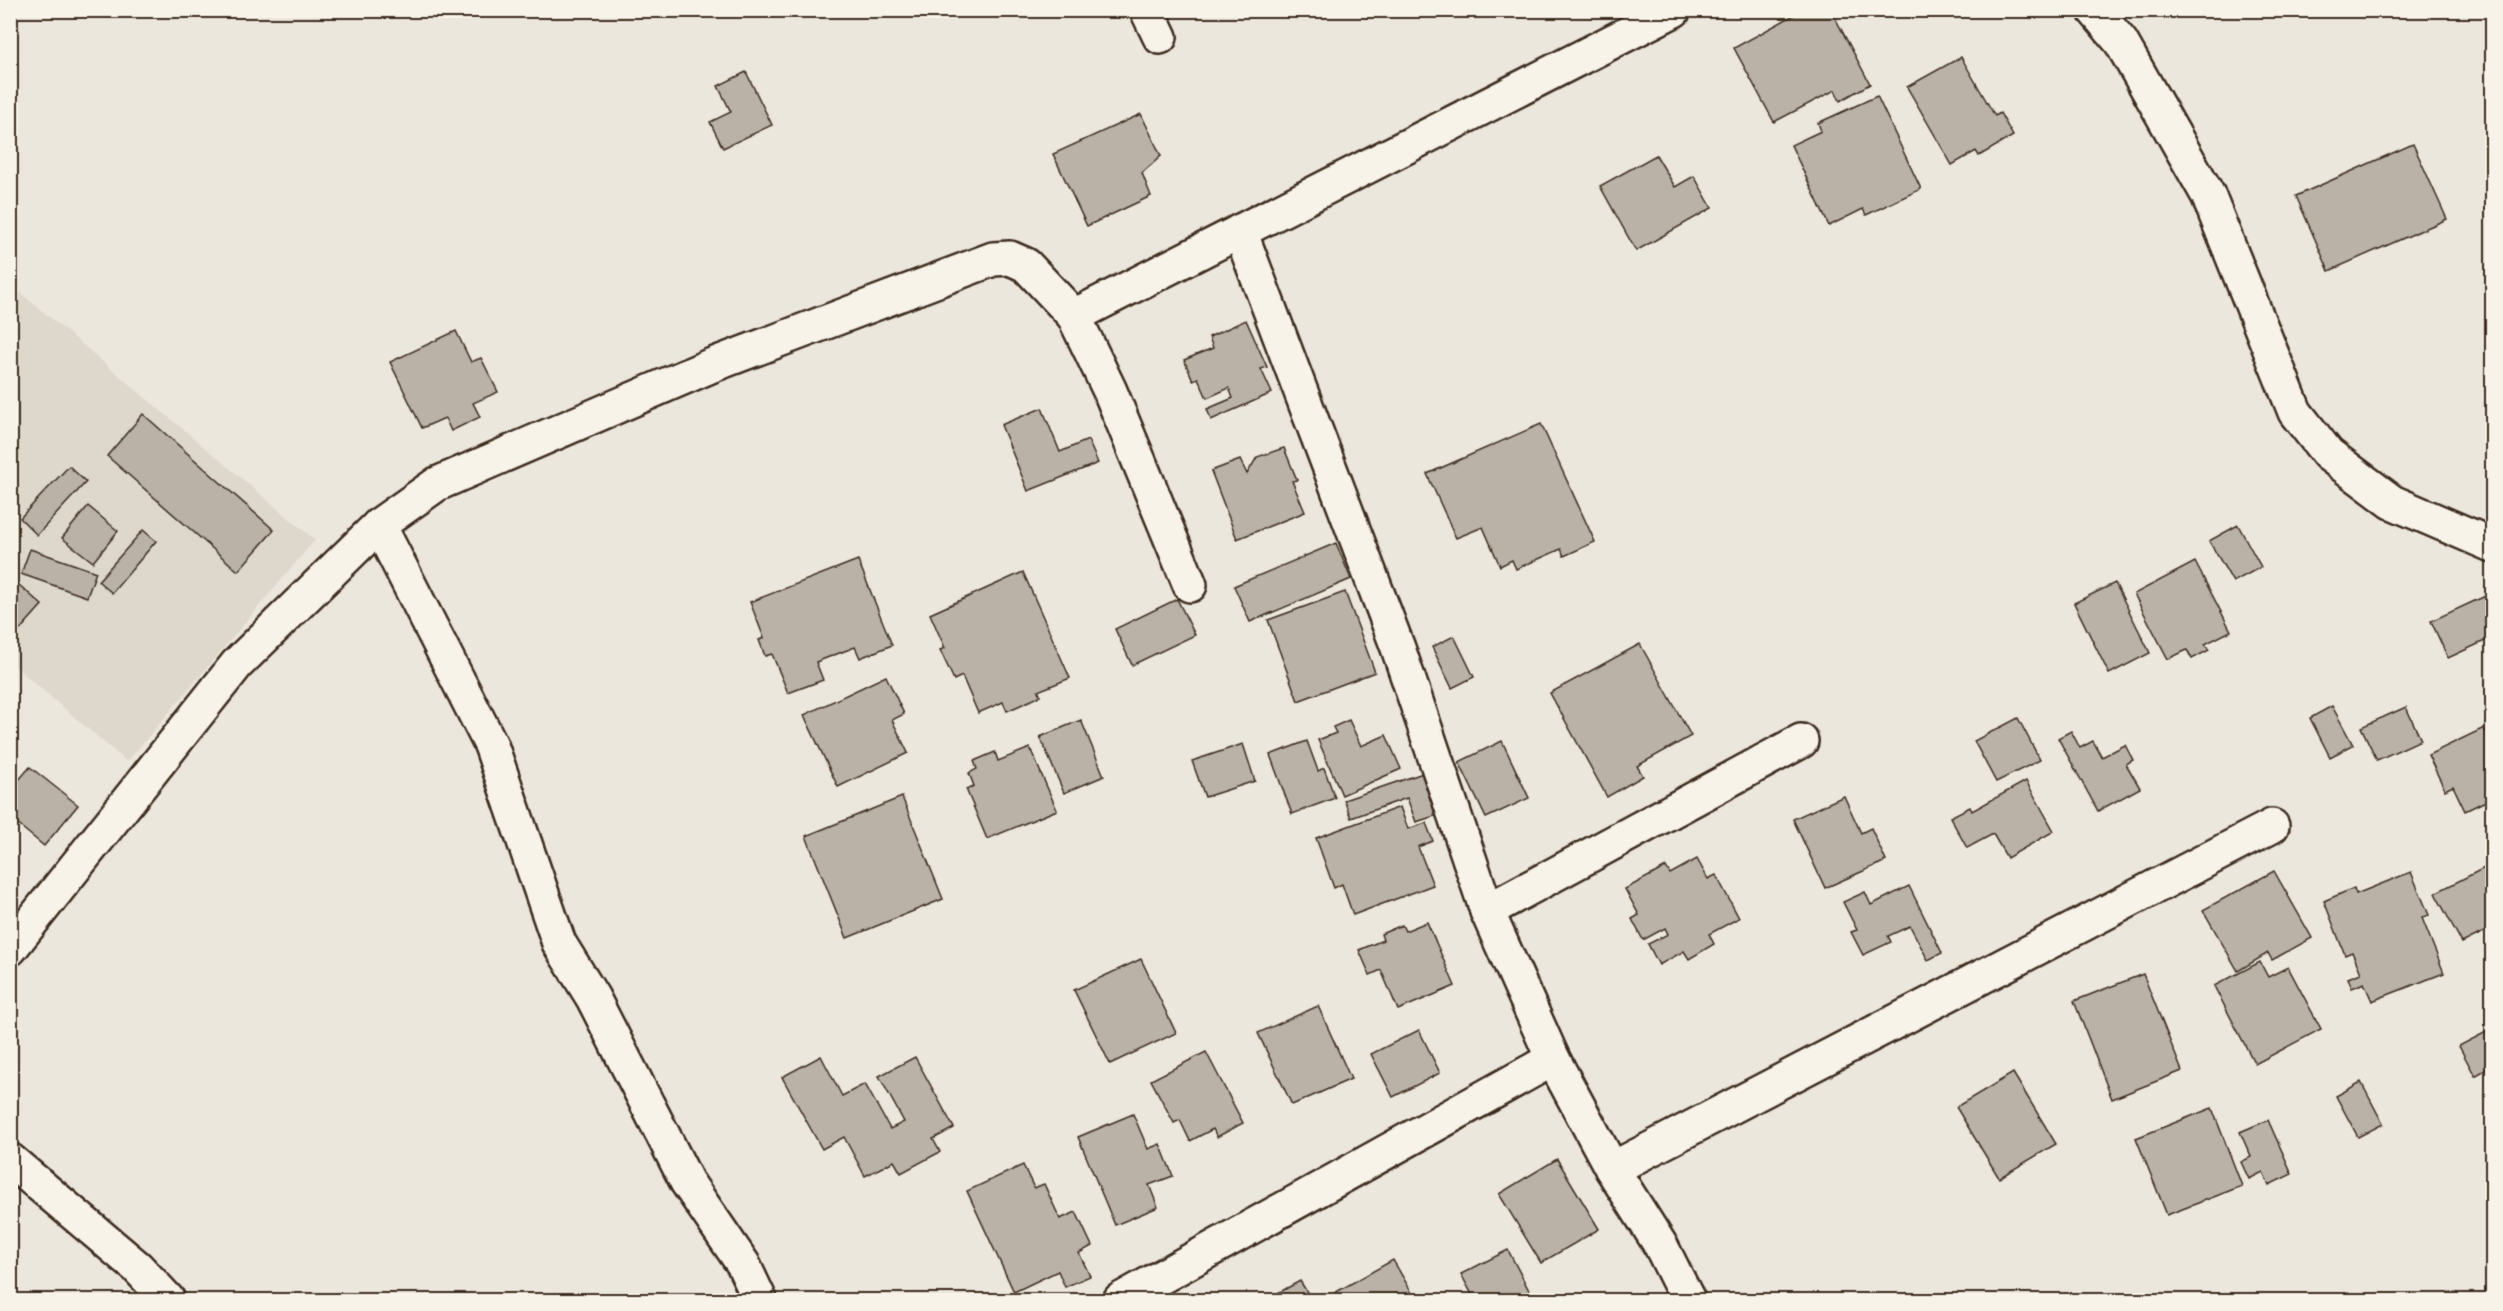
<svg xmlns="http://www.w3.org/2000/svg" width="2503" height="1311" viewBox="0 0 2503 1311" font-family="'Indie Flower',sans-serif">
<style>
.built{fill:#ddd7cc}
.building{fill:#bab2a7;stroke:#3b2a1e;stroke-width:1.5}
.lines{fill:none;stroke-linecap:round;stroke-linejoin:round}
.minor-casing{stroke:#3b2a1e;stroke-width:38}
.minor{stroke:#f7f3e8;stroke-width:33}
</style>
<rect width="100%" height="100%" fill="#ece7dc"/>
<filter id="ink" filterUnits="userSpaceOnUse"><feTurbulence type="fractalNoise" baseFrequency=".0167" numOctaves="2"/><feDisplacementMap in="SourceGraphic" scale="12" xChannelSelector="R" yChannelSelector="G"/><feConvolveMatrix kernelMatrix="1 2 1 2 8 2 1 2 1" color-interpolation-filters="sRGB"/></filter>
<g filter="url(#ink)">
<!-- built -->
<polygon class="built" points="10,284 315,540 127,762 11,663"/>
<!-- building -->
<g class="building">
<polygon points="1803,10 1831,10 1870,84 1840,101 1835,90 1774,122 1734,48"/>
<polygon points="1961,57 1995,116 2000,113 2013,136 1979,156 1976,151 1952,165 1907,87"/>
<polygon points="746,72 772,125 723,148 710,122 731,112 718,86"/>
<polygon points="1877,96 1921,189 1866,215 1863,209 1829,226 1791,145 1821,131 1818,123"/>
<polygon points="1141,114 1161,156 1142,173 1151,196 1087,226 1053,154"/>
<polygon points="2413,144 2447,219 2329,271 2296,196"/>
<polygon points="1656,155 1675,187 1694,176 1712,208 1636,251 1600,186"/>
<polygon points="1246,320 1267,367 1261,369 1272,393 1211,420 1207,409 1233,398 1229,388 1207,398 1198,378 1193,380 1184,360 1213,348 1209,337"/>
<polygon points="456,331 471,362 481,358 498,392 473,403 480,417 451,431 445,418 422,428 390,362"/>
<polygon points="1042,408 1060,452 1088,440 1098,463 1028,491 1001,425"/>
<polygon points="143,414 274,530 238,571 107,456"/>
<polygon points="1541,424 1595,542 1564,556 1561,549 1516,569 1512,560 1500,566 1483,527 1456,538 1427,474"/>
<polygon points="1284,448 1297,480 1292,481 1305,512 1237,539 1211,471 1240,460 1247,474 1257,457"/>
<polygon points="69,466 86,482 37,535 20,518"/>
<polygon points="88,506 118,531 93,562 62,538"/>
<polygon points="2238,525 2261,567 2233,582 2209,541"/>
<polygon points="143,530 156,541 112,593 98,581"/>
<polygon points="1336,543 1351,579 1250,622 1234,586"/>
<polygon points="30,549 96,572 87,597 21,574"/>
<polygon points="858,560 892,645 860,658 855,647 816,662 823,680 788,693 772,654 765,656 759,640 764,638 750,602"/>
<polygon points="2195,562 2231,631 2205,644 2209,650 2192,659 2187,650 2168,659 2134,594"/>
<polygon points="1023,572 1070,678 1038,691 1041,696 1007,711 1003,702 978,713 962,676 954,680 940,650 945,648 930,614"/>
<polygon points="10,577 42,605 10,641"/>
<polygon points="2115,583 2150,653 2109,674 2074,603"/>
<polygon points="1345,592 1375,672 1298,701 1268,620"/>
<polygon points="2492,593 2492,646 2489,639 2448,658 2431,621"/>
<polygon points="1177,599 1195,635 1132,665 1115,629"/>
<polygon points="1454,636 1474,677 1452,688 1432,647"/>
<polygon points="1640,644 1691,736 1637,766 1643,776 1607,797 1550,693"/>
<polygon points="886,676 904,714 892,720 908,753 838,787 804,715"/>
<polygon points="2332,706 2353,745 2330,757 2310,718"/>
<polygon points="2406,707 2421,740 2377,760 2361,727"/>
<polygon points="2018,718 2040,760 1996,782 1974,741"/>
<polygon points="1081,720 1104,776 1064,793 1040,737"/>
<polygon points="1349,720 1361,746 1386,735 1401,769 1342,795 1318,740 1336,733 1333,727"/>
<polygon points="2484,728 2488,736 2492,733 2492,798 2465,811 2453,786 2445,790 2428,755"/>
<polygon points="2071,731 2080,748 2093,741 2102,757 2125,745 2133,760 2126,764 2140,788 2098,811 2058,738"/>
<polygon points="1307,741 1318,771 1324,768 1335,798 1292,814 1270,755"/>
<polygon points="1502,741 1529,798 1486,818 1459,762"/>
<polygon points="1243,744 1255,781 1205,797 1192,761"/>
<polygon points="1030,748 1057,810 987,839 966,789 974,786 969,773 977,769 974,761 995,752 998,761"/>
<polygon points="30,767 78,805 44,846 10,818 10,790"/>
<polygon points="1426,772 1441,814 1416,822 1407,798 1351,818 1344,800"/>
<polygon points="2026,781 2054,831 2007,858 1993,834 1967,848 1950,817 1970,807 1972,811"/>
<polygon points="1844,796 1861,833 1871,828 1886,861 1825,888 1793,819"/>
<polygon points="902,797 943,899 847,938 806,836"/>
<polygon points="1400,807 1408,829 1426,823 1433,841 1418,847 1433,885 1353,915 1342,884 1334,888 1316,838"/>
<polygon points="1697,859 1708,879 1716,875 1739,918 1709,934 1714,944 1689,959 1684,951 1659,965 1648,944 1668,934 1665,928 1643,940 1632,919 1639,915 1625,889 1666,867 1670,874"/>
<polygon points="2492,864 2492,928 2462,943 2435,893"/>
<polygon points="2274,871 2312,938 2272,960 2268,953 2238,971 2203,910"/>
<polygon points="2411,872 2429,915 2422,918 2444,973 2372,1001 2364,983 2352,988 2348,978 2361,973 2352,952 2345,955 2324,901 2354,888 2356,894"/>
<polygon points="1909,886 1942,953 1928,960 1910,926 1888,936 1891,942 1863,955 1851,932 1857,930 1843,902 1865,892 1871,905"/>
<polygon points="1427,922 1455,986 1398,1010 1381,970 1370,975 1359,950 1383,940 1381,934 1402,925 1405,931"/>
<polygon points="1141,959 1176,1033 1110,1064 1074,990"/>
<polygon points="2260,962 2268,977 2288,967 2321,1029 2255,1064 2214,986"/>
<polygon points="2143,974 2182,1071 2112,1099 2074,1001"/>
<polygon points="1318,1006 1351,1079 1292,1105 1258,1033"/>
<polygon points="2492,1029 2492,1066 2475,1076 2459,1046"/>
<polygon points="1419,1030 1440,1073 1393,1097 1371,1054"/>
<polygon points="1206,1052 1243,1123 1217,1137 1213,1129 1190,1141 1180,1120 1174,1123 1151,1080"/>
<polygon points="821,1056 842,1096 865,1084 890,1129 904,1122 879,1076 915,1057 954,1128 933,1139 940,1152 901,1173 894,1161 865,1176 844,1137 822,1149 782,1077"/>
<polygon points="2013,1073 2056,1144 1999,1178 1956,1107"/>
<polygon points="2361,1082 2383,1124 2358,1137 2336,1096"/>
<polygon points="2212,1108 2242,1186 2167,1215 2136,1138"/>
<polygon points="1133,1114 1148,1149 1160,1144 1173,1176 1149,1185 1158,1207 1115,1225 1078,1137"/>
<polygon points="2268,1120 2292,1174 2269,1185 2263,1172 2249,1179 2241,1162 2251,1157 2240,1132"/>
<polygon points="1557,1159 1599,1229 1541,1263 1499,1194"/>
<polygon points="1023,1165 1034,1188 1044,1184 1060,1219 1076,1212 1092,1246 1079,1253 1090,1276 1065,1287 1058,1271 1014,1292 967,1191"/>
<polygon points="1508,1250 1534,1300 1475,1300 1461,1274"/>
<polygon points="1393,1260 1416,1300 1322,1300"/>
<polygon points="1300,1281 1312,1300 1265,1300"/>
<polygon points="1441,1295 1444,1300 1431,1300"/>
</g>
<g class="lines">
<!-- minor casing -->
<g class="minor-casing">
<g id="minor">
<polyline points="1147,10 1160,37"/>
<polyline points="2094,10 2121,42 2208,195 2295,412 2328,454 2392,502 2492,545"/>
<polyline points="1240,231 1398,648 1487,911 1553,1059 1612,1169 1661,1246 1688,1300"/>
<polyline points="1074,316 1674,10"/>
<polyline points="379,525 491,745 559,943 593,998 687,1182 743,1264 760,1300"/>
<polyline points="1487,911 1801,741"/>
<polyline points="10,949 237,664 379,525 437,484 710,366 993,259 1010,258 1026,265 1074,316 1110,391 1190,585"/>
<polyline points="10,1160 137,1267 168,1300"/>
<polyline points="1612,1169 2272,826"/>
<polyline points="1120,1300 1553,1059"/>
</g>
</g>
<!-- minor -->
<use href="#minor" class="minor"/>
</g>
</g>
<!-- margin -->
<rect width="2503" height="1311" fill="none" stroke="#f7f3e8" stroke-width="36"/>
<rect x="18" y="18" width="2467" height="1275" fill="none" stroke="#3b2a1e" stroke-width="2" filter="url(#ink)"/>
</svg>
